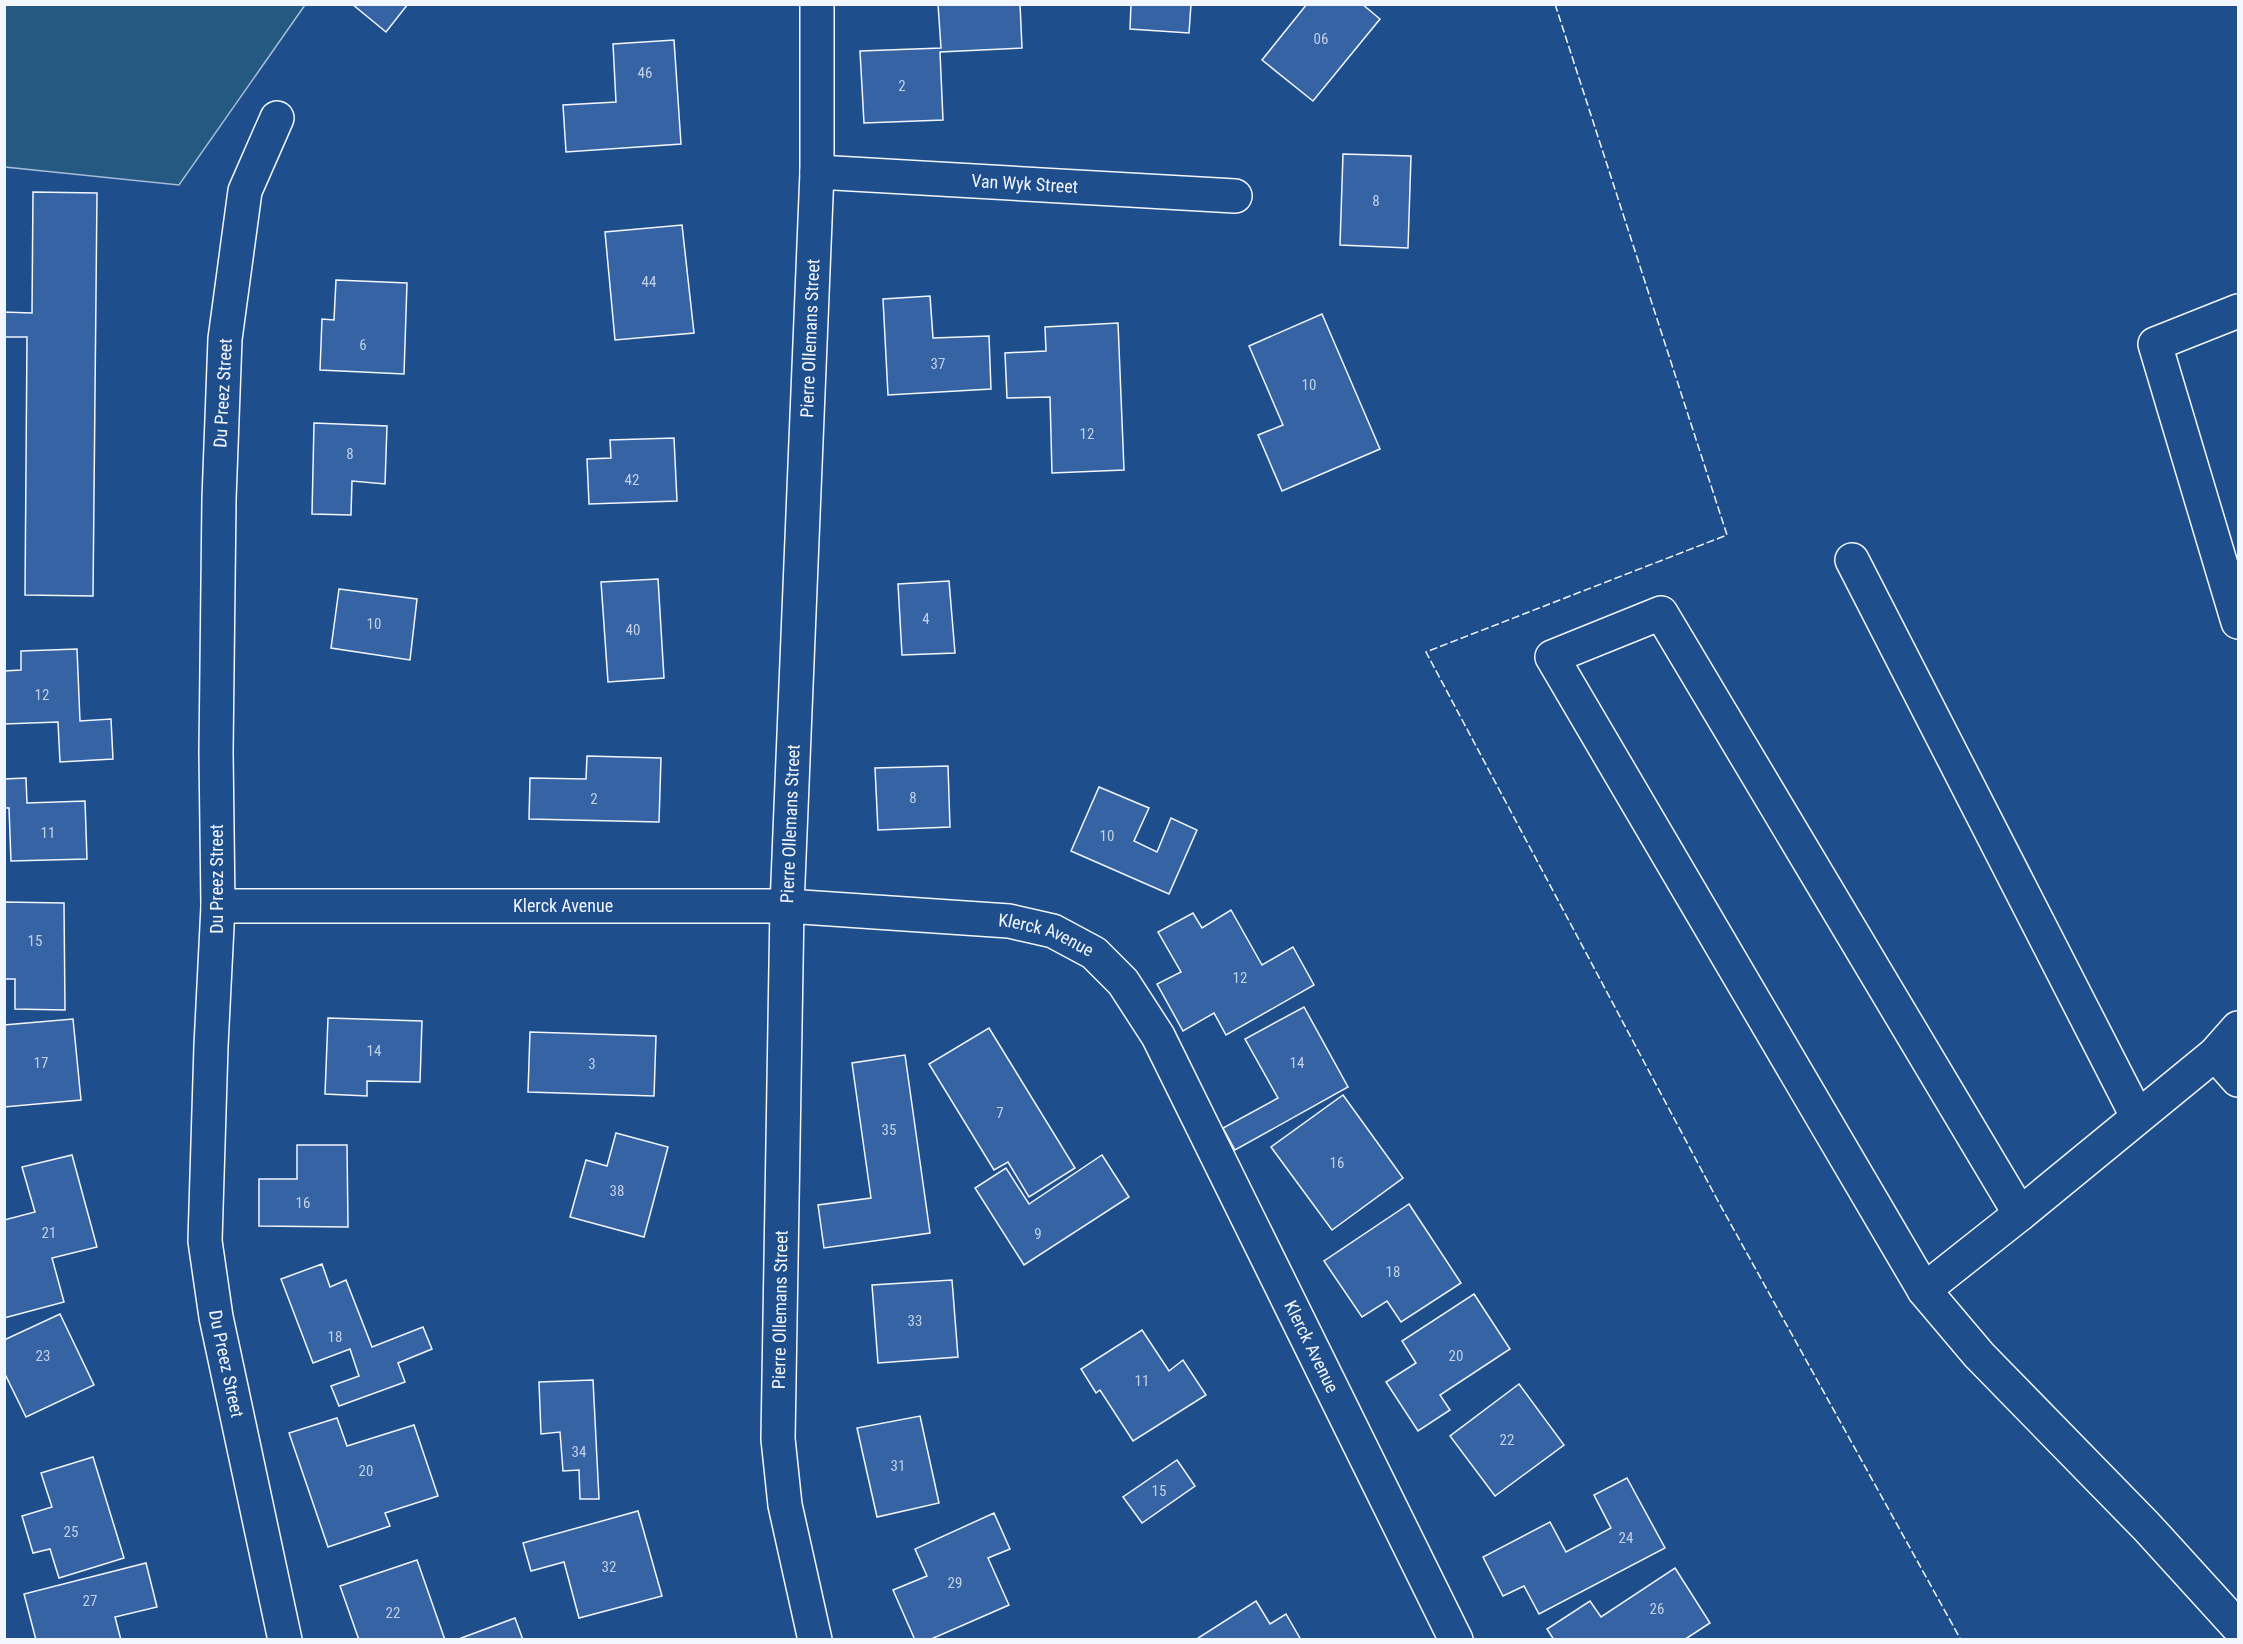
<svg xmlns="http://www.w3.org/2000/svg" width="2243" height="1644" viewBox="0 0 2243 1644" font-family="'Roboto Condensed',sans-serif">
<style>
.green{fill:#245a82;stroke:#a8bbd7;stroke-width:1.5}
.building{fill:#3563a3;stroke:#f2f6ff;stroke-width:1.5}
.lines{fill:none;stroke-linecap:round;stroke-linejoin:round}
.street-casing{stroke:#f2f6ff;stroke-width:36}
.street{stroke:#1f4e8c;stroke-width:33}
.fence{stroke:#f2f6ff;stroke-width:1.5;stroke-dasharray:8 3;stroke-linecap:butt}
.labels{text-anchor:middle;stroke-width:4.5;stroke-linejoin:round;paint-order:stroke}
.number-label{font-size:15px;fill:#c3d1e8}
.street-label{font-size:18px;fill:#f2f6ff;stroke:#1f4e8c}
</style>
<rect width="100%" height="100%" fill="#1f4e8c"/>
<!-- green -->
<polygon class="green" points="5,4 305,4 305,5 179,185 5,167"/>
<!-- building -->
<g class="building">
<polygon points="352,4 408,4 386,32"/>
<polygon points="938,4 1020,4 1022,48 940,52 943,120 864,123 860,51 941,48"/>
<polygon points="1131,4 1191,4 1189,33 1130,29"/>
<polygon points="1307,4 1362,4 1380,19 1313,101 1262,60"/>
<polygon points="674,40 681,144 566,152 563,105 616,102 613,44"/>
<polygon points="1343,154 1411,156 1408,248 1340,245"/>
<polygon points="33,192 97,193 93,596 25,595 27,337 4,337 4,312 32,313"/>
<polygon points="682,225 694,333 615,340 605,232"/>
<polygon points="336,280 407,283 404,374 320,370 322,319 334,320"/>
<polygon points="930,296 933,338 989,336 991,389 888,395 883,299"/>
<polygon points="1322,314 1380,449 1282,491 1258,435 1283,425 1249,346"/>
<polygon points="1118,323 1124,470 1052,473 1050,397 1007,398 1005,353 1046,351 1045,327"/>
<polygon points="314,423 387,426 385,484 352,481 351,515 312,514"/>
<polygon points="674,438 677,501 589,504 587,459 611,458 610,440"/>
<polygon points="658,579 664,678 608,682 601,582"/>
<polygon points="949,581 955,653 902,655 898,584"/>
<polygon points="339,589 417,599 410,660 331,648"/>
<polygon points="77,649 80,721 111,719 113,759 60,762 58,722 4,724 4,671 21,670 21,651"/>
<polygon points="587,756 661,758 659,822 529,819 530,778 586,779"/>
<polygon points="948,766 950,827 878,830 875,768"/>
<polygon points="26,778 27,803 85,801 87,859 11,861 9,808 4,808 4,779"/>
<polygon points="1099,787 1149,808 1134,841 1157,852 1171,818 1197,830 1169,894 1071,851"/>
<polygon points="4,902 64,903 65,1010 15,1009 15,979 4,979"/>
<polygon points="1231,910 1262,965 1293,947 1314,985 1226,1035 1214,1013 1183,1031 1157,984 1181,972 1158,932 1193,913 1202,928"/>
<polygon points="1304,1007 1348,1087 1235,1150 1223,1128 1278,1098 1245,1039"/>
<polygon points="328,1018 422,1021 420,1082 367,1081 367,1096 325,1094"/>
<polygon points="73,1019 81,1100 4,1107 4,1025"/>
<polygon points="989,1028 1075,1168 1029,1197 1008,1162 994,1170 929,1064"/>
<polygon points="530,1032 656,1036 654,1096 528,1092"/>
<polygon points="905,1055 930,1233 824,1248 818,1205 871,1198 852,1063"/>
<polygon points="1343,1095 1403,1178 1332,1230 1271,1147"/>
<polygon points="616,1133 668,1147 644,1237 570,1217 586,1160 607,1166"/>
<polygon points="297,1145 347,1145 348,1227 259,1226 259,1179 297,1179"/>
<polygon points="72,1155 97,1247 52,1258 64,1302 4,1318 4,1220 35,1212 22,1167"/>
<polygon points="1102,1155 1129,1197 1024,1265 975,1188 1006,1168 1029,1204"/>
<polygon points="1409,1204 1461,1283 1401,1322 1387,1301 1362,1317 1324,1261"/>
<polygon points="322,1264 330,1287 346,1280 372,1347 423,1327 432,1349 398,1363 405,1382 339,1406 331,1386 359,1376 350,1349 313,1363 281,1279"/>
<polygon points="952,1280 958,1357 878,1363 872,1285"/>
<polygon points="1474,1294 1510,1349 1440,1395 1450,1410 1418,1431 1386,1382 1416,1363 1402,1341"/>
<polygon points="60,1314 94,1385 26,1417 4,1372 4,1340"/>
<polygon points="1142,1330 1169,1371 1183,1360 1206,1395 1133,1441 1100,1390 1096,1393 1081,1369"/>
<polygon points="593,1380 599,1499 580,1499 579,1470 563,1471 560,1432 541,1434 539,1382"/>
<polygon points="1519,1384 1564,1445 1495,1496 1450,1436"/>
<polygon points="920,1416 939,1503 877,1517 857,1428"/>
<polygon points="337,1418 347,1446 414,1425 438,1496 385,1513 390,1526 328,1547 289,1433"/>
<polygon points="93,1457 124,1558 59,1578 50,1549 33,1553 22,1516 52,1507 41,1473"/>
<polygon points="1177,1460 1195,1486 1142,1523 1123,1497"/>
<polygon points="1627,1478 1665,1548 1539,1614 1524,1586 1503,1596 1483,1557 1550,1522 1566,1552 1611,1528 1594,1495"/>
<polygon points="638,1511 662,1596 579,1618 564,1562 531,1571 523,1543"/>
<polygon points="994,1513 1010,1549 988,1558 1009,1605 929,1640 915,1640 893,1590 927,1576 915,1549"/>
<polygon points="417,1560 445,1640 359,1640 340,1586"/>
<polygon points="146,1563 157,1607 115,1617 121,1640 36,1640 24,1594"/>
<polygon points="1675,1568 1710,1623 1684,1640 1554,1640 1547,1629 1590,1601 1601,1617"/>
<polygon points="1256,1601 1270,1624 1286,1614 1301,1640 1195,1640"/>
<polygon points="515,1618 523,1640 456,1640"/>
</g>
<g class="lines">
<!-- street casing -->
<g class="street-casing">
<g id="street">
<path id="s1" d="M 277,118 L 245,191 L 225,339 L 219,499 L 216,752 L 218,906 L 211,1046 L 205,1241 L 216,1317 L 285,1640"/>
<path id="s2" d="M 817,172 L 1235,196"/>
<polyline points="2238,311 2155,344 2238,622"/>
<polyline points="1852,560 2137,1116"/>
<path id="s3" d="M 218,906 L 787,906 L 1009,921 L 1053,931 L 1094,953 L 1123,982 L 1158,1036 L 1456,1640"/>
<polyline points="2215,1054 2238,1080"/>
<polyline points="2020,1214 1661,613 1552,657 1924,1290 1979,1355 2146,1526 2238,1627"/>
<polyline points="1924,1290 2020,1214 2215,1054 2238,1028"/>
<path id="s4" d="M 815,1640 L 785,1505 L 778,1439 L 787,906 L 817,172 L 817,4"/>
</g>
</g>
<!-- street -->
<use href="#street" class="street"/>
<!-- fence -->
<polyline class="fence" points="1555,4 1727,535 1426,652 1718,1201 1961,1640"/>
</g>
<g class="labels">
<!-- number labels -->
<g class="number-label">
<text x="1321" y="44">06</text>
<text x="645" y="78">46</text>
<text x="902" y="91">2</text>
<text x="1376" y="206">8</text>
<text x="649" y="287">44</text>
<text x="363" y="350">6</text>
<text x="938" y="369">37</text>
<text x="1309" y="390">10</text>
<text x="1087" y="439">12</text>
<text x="350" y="459">8</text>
<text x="632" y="485">42</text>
<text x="926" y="624">4</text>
<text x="374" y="629">10</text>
<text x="633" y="635">40</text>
<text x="42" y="700">12</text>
<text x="913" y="803">8</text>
<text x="594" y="804">2</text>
<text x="48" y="838">11</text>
<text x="1107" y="841">10</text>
<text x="35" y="946">15</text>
<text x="1240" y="983">12</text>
<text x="374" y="1056">14</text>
<text x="41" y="1068">17</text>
<text x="1297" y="1068">14</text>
<text x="592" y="1069">3</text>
<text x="1000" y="1118">7</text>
<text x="889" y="1135">35</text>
<text x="1337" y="1168">16</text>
<text x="617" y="1196">38</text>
<text x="303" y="1208">16</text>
<text x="49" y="1238">21</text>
<text x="1038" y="1239">9</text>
<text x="1393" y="1277">18</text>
<text x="915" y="1326">33</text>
<text x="335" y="1342">18</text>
<text x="43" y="1361">23</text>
<text x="1456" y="1361">20</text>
<text x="1142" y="1386">11</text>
<text x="1507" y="1445">22</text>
<text x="579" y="1457">34</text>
<text x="898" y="1471">31</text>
<text x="366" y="1476">20</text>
<text x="1159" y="1496">15</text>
<text x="71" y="1537">25</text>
<text x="1626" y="1543">24</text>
<text x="609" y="1572">32</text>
<text x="955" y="1588">29</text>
<text x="90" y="1606">27</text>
<text x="1657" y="1614">26</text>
<text x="393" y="1618">22</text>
</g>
<!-- street labels -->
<g class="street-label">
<text dy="6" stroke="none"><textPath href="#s2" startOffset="208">Van Wyk Street</textPath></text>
<text dy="6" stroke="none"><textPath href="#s4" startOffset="1306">Pierre Ollemans Street</textPath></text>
<text transform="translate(223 393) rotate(-87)" y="6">Du Preez Street</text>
<text dy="6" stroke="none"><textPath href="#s4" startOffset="820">Pierre Ollemans Street</textPath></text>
<text transform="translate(217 879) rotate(-90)" y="6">Du Preez Street</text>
<text dy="6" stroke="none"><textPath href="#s3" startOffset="345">Klerck Avenue</textPath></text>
<text dy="6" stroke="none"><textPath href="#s3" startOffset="831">Klerck Avenue</textPath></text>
<text dy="6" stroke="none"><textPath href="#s4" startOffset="334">Pierre Ollemans Street</textPath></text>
<text dy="6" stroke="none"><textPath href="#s3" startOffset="1335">Klerck Avenue</textPath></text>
<text dy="6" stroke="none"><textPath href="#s1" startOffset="1256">Du Preez Street</textPath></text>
</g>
</g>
<!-- border -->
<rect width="2243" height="1644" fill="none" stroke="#f2f6ff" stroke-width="12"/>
</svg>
